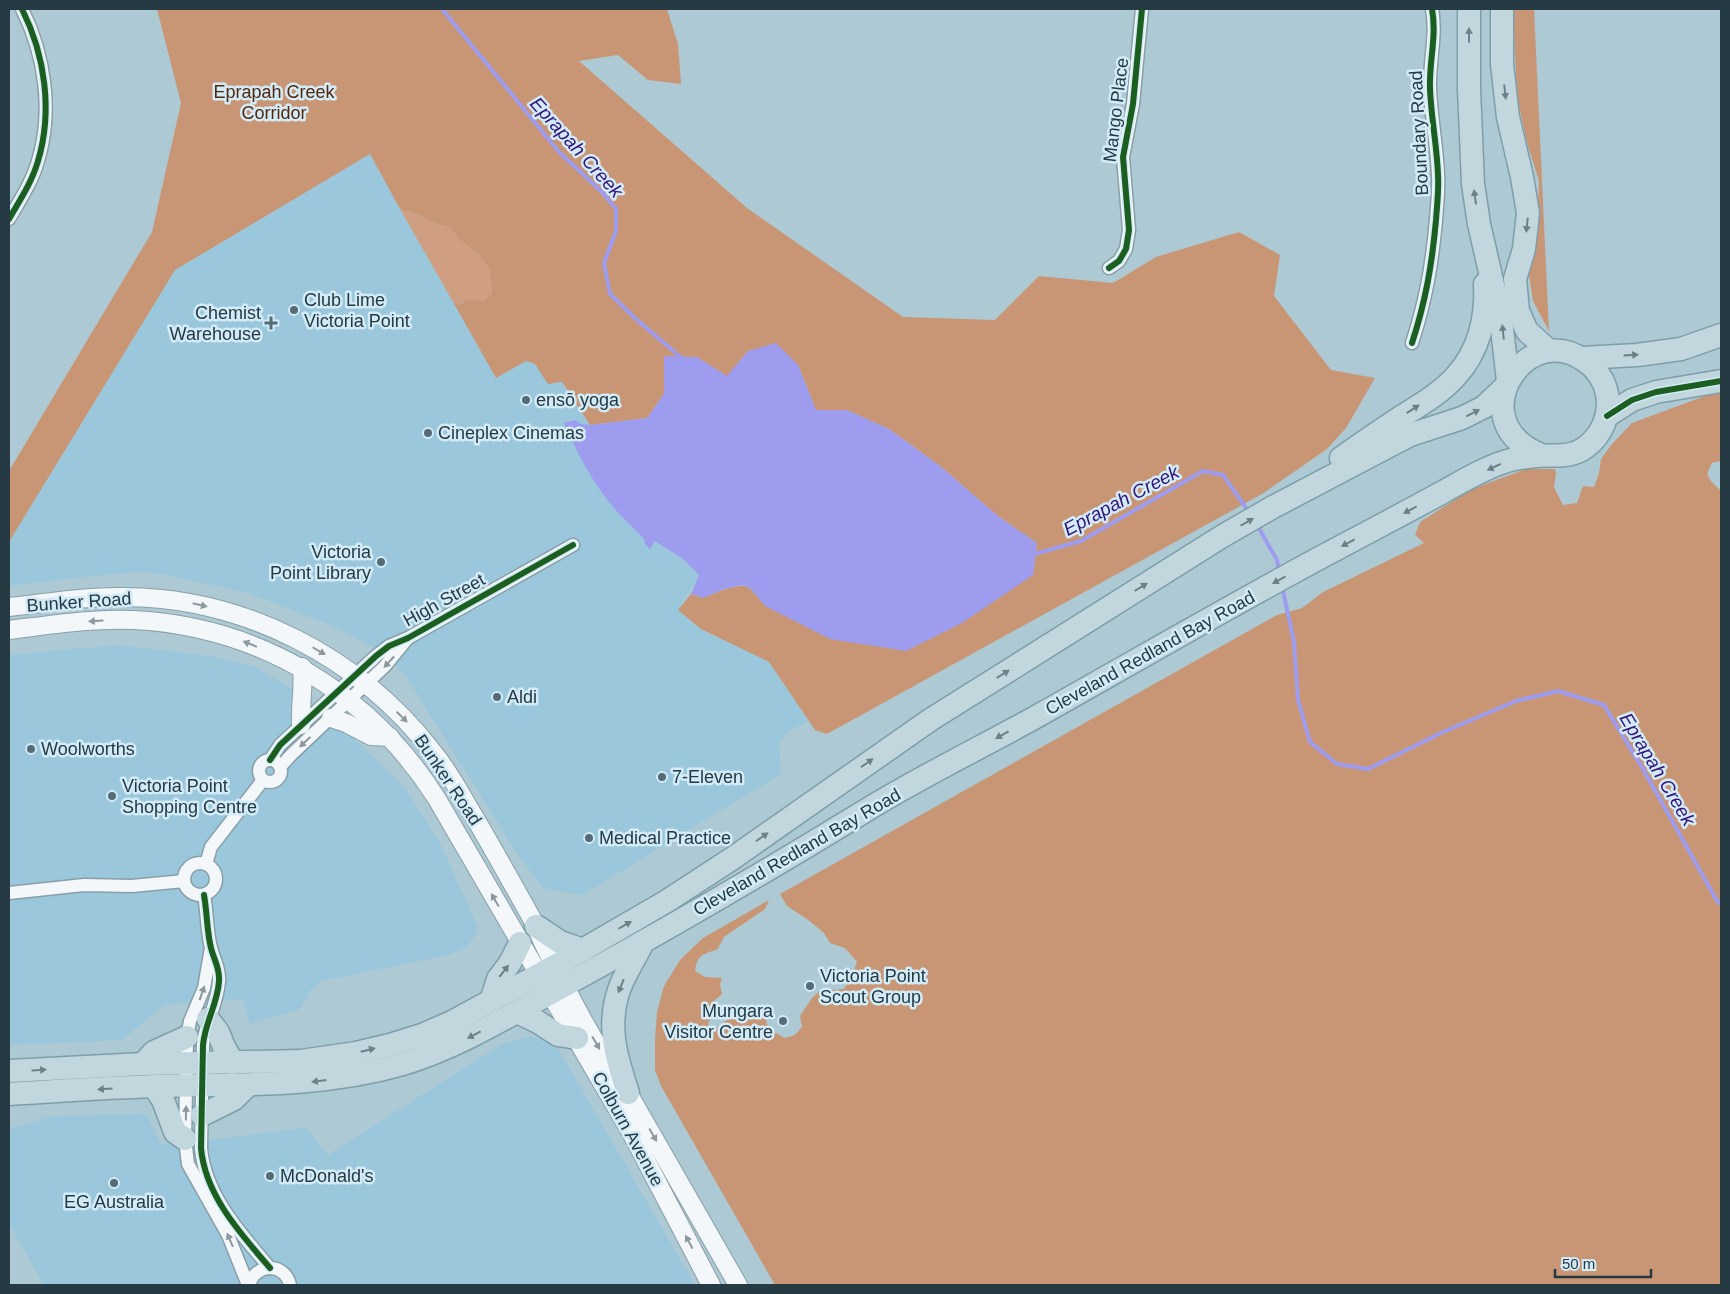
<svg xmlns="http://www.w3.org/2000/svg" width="1730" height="1294" viewBox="0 0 1730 1294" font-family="Arial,sans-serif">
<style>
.built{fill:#9ac7db}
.green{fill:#d09f82}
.forest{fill:#c99675}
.water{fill:#9d9cef}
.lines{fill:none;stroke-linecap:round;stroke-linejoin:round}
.stream{stroke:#9d9cef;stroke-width:4}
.street-casing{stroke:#899fa8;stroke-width:15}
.secondary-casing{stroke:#899fa8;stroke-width:20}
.highway-casing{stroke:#7d9ea9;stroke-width:25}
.street{stroke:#f3f7f9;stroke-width:12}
.secondary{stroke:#f3f7f9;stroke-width:18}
.highway{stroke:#c1d6dd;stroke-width:22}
.cycleway-casing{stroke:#d2ebf6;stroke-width:9}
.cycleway{stroke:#1b5e20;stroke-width:6}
.oneway{fill:#6b8088}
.oneway2{fill:#8c989e}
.poi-dot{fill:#556c76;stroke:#d2ebf6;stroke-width:2}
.labels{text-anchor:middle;stroke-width:5;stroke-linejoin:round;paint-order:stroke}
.park-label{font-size:18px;fill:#55270d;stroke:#d2ebf6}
.street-label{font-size:18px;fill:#253a43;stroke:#d2ebf6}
.poi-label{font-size:18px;fill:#253a43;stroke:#d2ebf6;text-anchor:start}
.water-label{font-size:19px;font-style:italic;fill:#33157a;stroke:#d2ebf6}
</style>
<rect width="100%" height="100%" fill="#adc9d4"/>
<!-- built -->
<g class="built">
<polygon points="370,154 558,371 564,387 590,425 655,541 683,559 699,576 678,610 701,629 769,662 808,721 787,732 779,742 781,774 582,895 543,888 517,853 405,675 379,650 328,624 248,593 168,575 144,572 100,575 9,586 9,542 175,270"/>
<polygon points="118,645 210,656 255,667 311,700 357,741 404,787 440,843 478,928 473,939 464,949 448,955 321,981 309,992 300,1009 250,1024 243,999 164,1005 122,1040 9,1045 9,655"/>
<polygon points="528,1037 546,1039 559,1050 695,1285 44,1285 9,1224 9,1129 54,1116 146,1114 161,1144 219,1139 306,1128 328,1155 502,1044"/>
</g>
<!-- green -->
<polygon class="green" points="400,209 419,215 431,222 449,227 459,239 480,256 489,269 492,292 485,302 467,300 459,305 453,302"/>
<!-- forest -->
<g class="forest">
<path d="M 157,9 L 667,9 L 678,44 L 681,84 L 648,80 L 618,55 L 579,61 L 747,208 L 903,317 L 995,320 L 1039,276 L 1113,283 L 1156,257 L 1239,232 L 1280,255 L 1274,296 L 1331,370 L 1375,378 L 1346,428 L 1327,449 L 1262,494 L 827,734 L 815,730 L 769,662 L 701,629 L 678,610 L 691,594 L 703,598 C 714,594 738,581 749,588 C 755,592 760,600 765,606 L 1033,575 L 1037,543 L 999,517 L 940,466 L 889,429 L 847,410 L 816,410 L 798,365 L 748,351 L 727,377 L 697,357 L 664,394 L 647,418 L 590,425 L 562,382 L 548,384 L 535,364 L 526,361 L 496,378 L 453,302 L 459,305 L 467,300 L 485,301 L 492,292 L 489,269 L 480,256 L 459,239 L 449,227 L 431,222 L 419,215 L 400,209 L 370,154 L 175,270 L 9,542 L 9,471 L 152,232 L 181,103 Z"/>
<polygon points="1513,9 1534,9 1549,331 1533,301 1529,275 1537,227 1539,181 1527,143 1517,97"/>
<path d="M 1721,390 L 1721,461 L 1712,463 L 1707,474 L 1711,481 L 1721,491 L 1721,1285 L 775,1285 L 661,1086 L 655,1070 L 655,1040 L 657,1012 L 664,986 L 680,960 L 703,938 L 769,900 L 765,909 L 724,937 L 717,950 C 703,953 697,956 695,971 L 705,977 L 722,978 L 720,985 L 722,994 L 715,1000 L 715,1016 L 708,1022 L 709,1028 L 716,1029 C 727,1017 751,1006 768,1008 L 768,1015 L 766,1023 L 774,1032 L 785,1038 L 795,1035 L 802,1027 L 800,1016 L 812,998 L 823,988 L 834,990 L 844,989 L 850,980 L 857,962 L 845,948 L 830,943 L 824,933 L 807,919 L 787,906 L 780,894 L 1277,615 L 1302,608 L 1323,592 L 1424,543 L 1415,535 L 1420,522 L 1472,489 L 1526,469 L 1555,469 L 1556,474 L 1554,487 L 1563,505 L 1577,503 L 1583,486 L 1594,487 L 1599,473 L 1601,459 L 1612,444 L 1632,423 Z"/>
</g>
<!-- water -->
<path class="water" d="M 776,343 L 798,365 L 816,410 L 847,410 L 889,429 L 940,466 L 999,517 L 1037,543 L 1033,575 L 962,623 L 906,651 L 830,639 L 765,606 L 750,588 L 742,585 L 724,589 L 703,598 L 691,594 L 699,575 L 683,559 L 655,541 L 650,549 L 645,544 L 644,539 C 634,528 623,519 614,508 C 594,485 576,451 564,423 L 575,420 L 581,424 L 590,425 L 647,418 L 664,394 L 664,356 L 697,357 L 727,376 L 748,351 Z"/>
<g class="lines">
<!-- stream -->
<g class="stream">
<polyline points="442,9 559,152 602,192 616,209 616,231 604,263 610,294 636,319 684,360"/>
<polyline points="1257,525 1277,560 1279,572"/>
<polyline points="1031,555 1081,541 1203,471 1223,475 1249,512"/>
<polyline points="1282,586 1294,642 1298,700 1310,742 1337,764 1368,769 1443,732 1516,701 1558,691 1604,705 1643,769 1717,901 1721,904"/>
</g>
<!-- street casing -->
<g class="street-casing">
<g id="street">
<path d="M 9,219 C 20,200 32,182 38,161 C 53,111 45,55 22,9"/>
<polyline points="1109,268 1119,261 1126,249 1129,230 1123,157 1133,104 1142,9"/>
<path d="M 1412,343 C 1426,300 1432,264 1436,220 C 1437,205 1439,190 1438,175 C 1437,146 1431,117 1430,88 C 1429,62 1437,35 1432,9"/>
<polyline points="270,760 280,745 376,656 389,646 408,638 573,545"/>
<circle cx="270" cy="771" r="11"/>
<polyline points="280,767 292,754 385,666 408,638"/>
<circle cx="200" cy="879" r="16"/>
<polyline points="206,864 211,847 263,780"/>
<polyline points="9,893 84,885 132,886 184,881"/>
<path d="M 204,895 C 207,911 207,933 211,948 C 214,960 220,968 219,981 C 218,1003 205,1022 203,1045 L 201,1148 C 205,1195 240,1233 270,1268"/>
<polyline points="211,948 204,988 190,1021 187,1037 185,1139 188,1164 228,1235 248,1285"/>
<path d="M 249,1285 C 255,1263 285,1262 290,1285"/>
</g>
</g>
<!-- secondary casing -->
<g class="secondary-casing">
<g id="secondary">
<path d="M 9,607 C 47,603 86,596 125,597 C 245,598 359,657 432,751 C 449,771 461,795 475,818 C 496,854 516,890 536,926 C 542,943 551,958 559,974 C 579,1016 602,1055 628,1093 L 738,1285"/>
<path d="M 9,630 C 50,625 92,618 133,620 C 259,626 370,693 437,799 L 633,1136 L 711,1285"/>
<polyline points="331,718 346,723 371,736 390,737"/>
<path d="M 301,725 C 300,706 304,687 302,667"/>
</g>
</g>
<!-- highway casing -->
<g class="highway-casing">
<g id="highway">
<polyline points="1469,9 1469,89 1473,184 1479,224 1501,320 1508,381"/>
<polyline points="1502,9 1502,64 1508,117 1522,177 1528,213 1524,249 1515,279 1518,311 1527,331 1549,351"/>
<polyline points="1582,358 1637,355 1681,349 1721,335"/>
<polyline points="1607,416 1632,400 1656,392 1721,381"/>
<path d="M 1341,458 C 1361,444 1381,430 1401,417 C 1420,405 1441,393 1456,376 C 1479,351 1487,317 1485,284"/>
<polyline points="536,926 560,942 583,950"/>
<polyline points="491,1001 498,979 510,963 520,943"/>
<polyline points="517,1012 538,1022 558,1035 577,1038"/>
<polyline points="208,1019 218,1032 224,1047 233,1063"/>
<polyline points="143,1064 154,1052 187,1037"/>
<polyline points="9,1071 143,1064 301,1061 356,1053 390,1045 422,1035 452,1022 555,966 667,901 733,858 930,720 1221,537 1273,507 1410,435 1462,418 1484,407 1505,387"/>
<polyline points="154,1086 163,1100 175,1132 185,1139"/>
<path d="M 628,1093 C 616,1057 606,1025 620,987 C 626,972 636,957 643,942"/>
<path d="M 9,1094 C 59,1091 110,1087 161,1086 C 243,1084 323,1087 403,1064 C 462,1046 513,1013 567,984 C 668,929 767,871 865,811 C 920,777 978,749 1034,718 C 1132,663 1228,607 1327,554 C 1366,533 1405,513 1443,492 C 1463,481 1486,467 1507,461 C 1516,458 1528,457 1537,456 C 1555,454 1570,459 1586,447 C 1602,435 1611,414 1607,394 C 1605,381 1596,368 1585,361 C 1531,321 1470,405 1523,445 C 1528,449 1535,452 1541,455"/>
<polyline points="202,1115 234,1099 248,1085"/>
</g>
</g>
<!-- street -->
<use href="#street" class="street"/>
<!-- secondary -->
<use href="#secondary" class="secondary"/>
<!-- highway -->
<use href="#highway" class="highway"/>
<!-- cycleway casing -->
<g class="cycleway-casing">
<g id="cycleway">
<path d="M 9,219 C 20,200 32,182 38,161 C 53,111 45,55 22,9"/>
<polyline points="1109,268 1119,261 1126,249 1129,230 1123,157 1133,104 1142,9"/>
<path d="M 1412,343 C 1426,300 1432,264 1436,220 C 1437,205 1439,190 1438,175 C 1437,146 1431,117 1430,88 C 1429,62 1437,35 1432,9"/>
<polyline points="1607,416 1632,400 1656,392 1721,381"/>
<polyline points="270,760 280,745 376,656 389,646 408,638 573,545"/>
<path d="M 204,895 C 207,911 207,933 211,948 C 214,960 220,968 219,981 C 218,1003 205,1022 203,1045 L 201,1148 C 205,1195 240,1233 270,1268"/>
</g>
</g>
<!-- cycleway -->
<use href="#cycleway" class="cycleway"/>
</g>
<!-- one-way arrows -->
<defs><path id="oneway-solid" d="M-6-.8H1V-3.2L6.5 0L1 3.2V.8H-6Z" transform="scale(1.25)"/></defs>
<g class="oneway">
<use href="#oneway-solid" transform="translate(1469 35) rotate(-90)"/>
<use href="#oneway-solid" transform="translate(1505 92) rotate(84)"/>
<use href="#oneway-solid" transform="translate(1475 197) rotate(-98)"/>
<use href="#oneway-solid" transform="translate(1527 225) rotate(96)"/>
<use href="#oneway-solid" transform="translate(1503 332) rotate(-96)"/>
<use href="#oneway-solid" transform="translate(1631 355) rotate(-4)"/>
<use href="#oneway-solid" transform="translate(1413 409) rotate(-33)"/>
<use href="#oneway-solid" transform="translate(1473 413) rotate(-27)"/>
<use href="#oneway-solid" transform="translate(1494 467) rotate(155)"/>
<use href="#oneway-solid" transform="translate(1410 510) rotate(152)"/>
<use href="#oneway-solid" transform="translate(1247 522) rotate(-30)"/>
<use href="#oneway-solid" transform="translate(1348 543) rotate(152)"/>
<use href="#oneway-solid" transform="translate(1279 580) rotate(151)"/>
<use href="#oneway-solid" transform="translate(1141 587) rotate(-32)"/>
<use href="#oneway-solid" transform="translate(1003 674) rotate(-32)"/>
<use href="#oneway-solid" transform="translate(1002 735) rotate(151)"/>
<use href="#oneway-solid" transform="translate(867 763) rotate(-35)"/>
<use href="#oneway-solid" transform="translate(762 837) rotate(-35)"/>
<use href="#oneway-solid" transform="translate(625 925) rotate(-30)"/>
<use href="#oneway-solid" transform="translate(504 971) rotate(-52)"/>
<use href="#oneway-solid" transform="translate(621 986) rotate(112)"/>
<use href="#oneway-solid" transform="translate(474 1035) rotate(152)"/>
<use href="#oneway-solid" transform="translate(368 1050) rotate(-14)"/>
<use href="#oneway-solid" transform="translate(39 1070) rotate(-3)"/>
<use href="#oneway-solid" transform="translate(319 1081) rotate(173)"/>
<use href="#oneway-solid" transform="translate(105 1089) rotate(177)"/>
</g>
<g class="oneway2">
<use href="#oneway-solid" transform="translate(200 605) rotate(13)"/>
<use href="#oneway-solid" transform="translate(96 621) rotate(176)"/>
<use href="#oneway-solid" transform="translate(250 644) rotate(-158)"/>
<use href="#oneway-solid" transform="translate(319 651) rotate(30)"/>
<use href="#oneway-solid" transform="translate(389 662) rotate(133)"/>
<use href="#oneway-solid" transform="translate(402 717) rotate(45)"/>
<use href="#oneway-solid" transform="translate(305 742) rotate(137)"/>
<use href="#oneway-solid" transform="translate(495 900) rotate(-120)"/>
<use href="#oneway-solid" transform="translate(202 993) rotate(-71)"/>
<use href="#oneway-solid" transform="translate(596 1043) rotate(60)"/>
<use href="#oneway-solid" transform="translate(186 1113) rotate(-89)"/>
<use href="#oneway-solid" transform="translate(653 1135) rotate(60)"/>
<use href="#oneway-solid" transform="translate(230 1240) rotate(-113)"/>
<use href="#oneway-solid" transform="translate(689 1242) rotate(-118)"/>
</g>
<!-- markers -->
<g class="poi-dot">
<circle cx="294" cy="310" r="5"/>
<path d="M268.5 315.5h5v5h5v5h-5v5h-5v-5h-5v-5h5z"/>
<circle cx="526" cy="400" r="5"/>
<circle cx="428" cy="433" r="5"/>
<circle cx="381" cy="562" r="5"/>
<circle cx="497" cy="697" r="5"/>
<circle cx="31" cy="749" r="5"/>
<circle cx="662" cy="777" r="5"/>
<circle cx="112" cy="796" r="5"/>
<circle cx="589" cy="838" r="5"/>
<circle cx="810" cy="986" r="5"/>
<circle cx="783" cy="1021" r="5"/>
<circle cx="270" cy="1176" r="5"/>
<circle cx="114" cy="1183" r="5"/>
</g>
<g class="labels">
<!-- park labels -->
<g class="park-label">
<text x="274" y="98">Eprapah Creek<tspan x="274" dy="21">Corridor</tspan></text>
</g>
<!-- street labels -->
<g class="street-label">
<text transform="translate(1116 110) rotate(-83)" y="6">Mango Place</text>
<text transform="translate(1419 133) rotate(-93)" y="6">Boundary Road</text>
<text transform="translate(444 600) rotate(-29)" y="6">High Street</text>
<text transform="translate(79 602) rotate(-4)" y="6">Bunker Road</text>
<text transform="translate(1150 653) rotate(-29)" y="6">Cleveland Redland Bay Road</text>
<text transform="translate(448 780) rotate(56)" y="6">Bunker Road</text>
<text transform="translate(797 852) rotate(-30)" y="6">Cleveland Redland Bay Road</text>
<text transform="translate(628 1129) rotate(61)" y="6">Colburn Avenue</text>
</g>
<!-- poi labels -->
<g class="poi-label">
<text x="304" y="306">Club Lime<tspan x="304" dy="21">Victoria Point</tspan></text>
<text x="261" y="319" text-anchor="end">Chemist<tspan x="261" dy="21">Warehouse</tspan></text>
<text x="536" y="406">ensō yoga</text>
<text x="438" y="439">Cineplex Cinemas</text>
<text x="371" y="558" text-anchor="end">Victoria<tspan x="371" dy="21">Point Library</tspan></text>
<text x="507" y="703">Aldi</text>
<text x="41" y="755">Woolworths</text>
<text x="672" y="783">7-Eleven</text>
<text x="122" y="792">Victoria Point<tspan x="122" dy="21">Shopping Centre</tspan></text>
<text x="599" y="844">Medical Practice</text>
<text x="820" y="982">Victoria Point<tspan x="820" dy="21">Scout Group</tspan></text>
<text x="773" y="1017" text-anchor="end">Mungara<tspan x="773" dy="21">Visitor Centre</tspan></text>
<text x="280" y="1182">McDonald's</text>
<text x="114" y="1208" text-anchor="middle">EG Australia</text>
</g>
<!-- water labels -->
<g class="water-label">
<text transform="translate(577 147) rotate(48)" y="7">Eprapah Creek</text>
<text transform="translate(1121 500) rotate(-28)" y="7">Eprapah Creek</text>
<text transform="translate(1658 769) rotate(59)" y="7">Eprapah Creek</text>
</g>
</g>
<!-- border -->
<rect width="1730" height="1294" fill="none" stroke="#253a43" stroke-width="20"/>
<!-- scale -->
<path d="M1555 1269v8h96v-8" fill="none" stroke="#253a43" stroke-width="2.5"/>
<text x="1562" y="1269" font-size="15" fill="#253a43" stroke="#d2ebf6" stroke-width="4" paint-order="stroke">50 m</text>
</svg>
